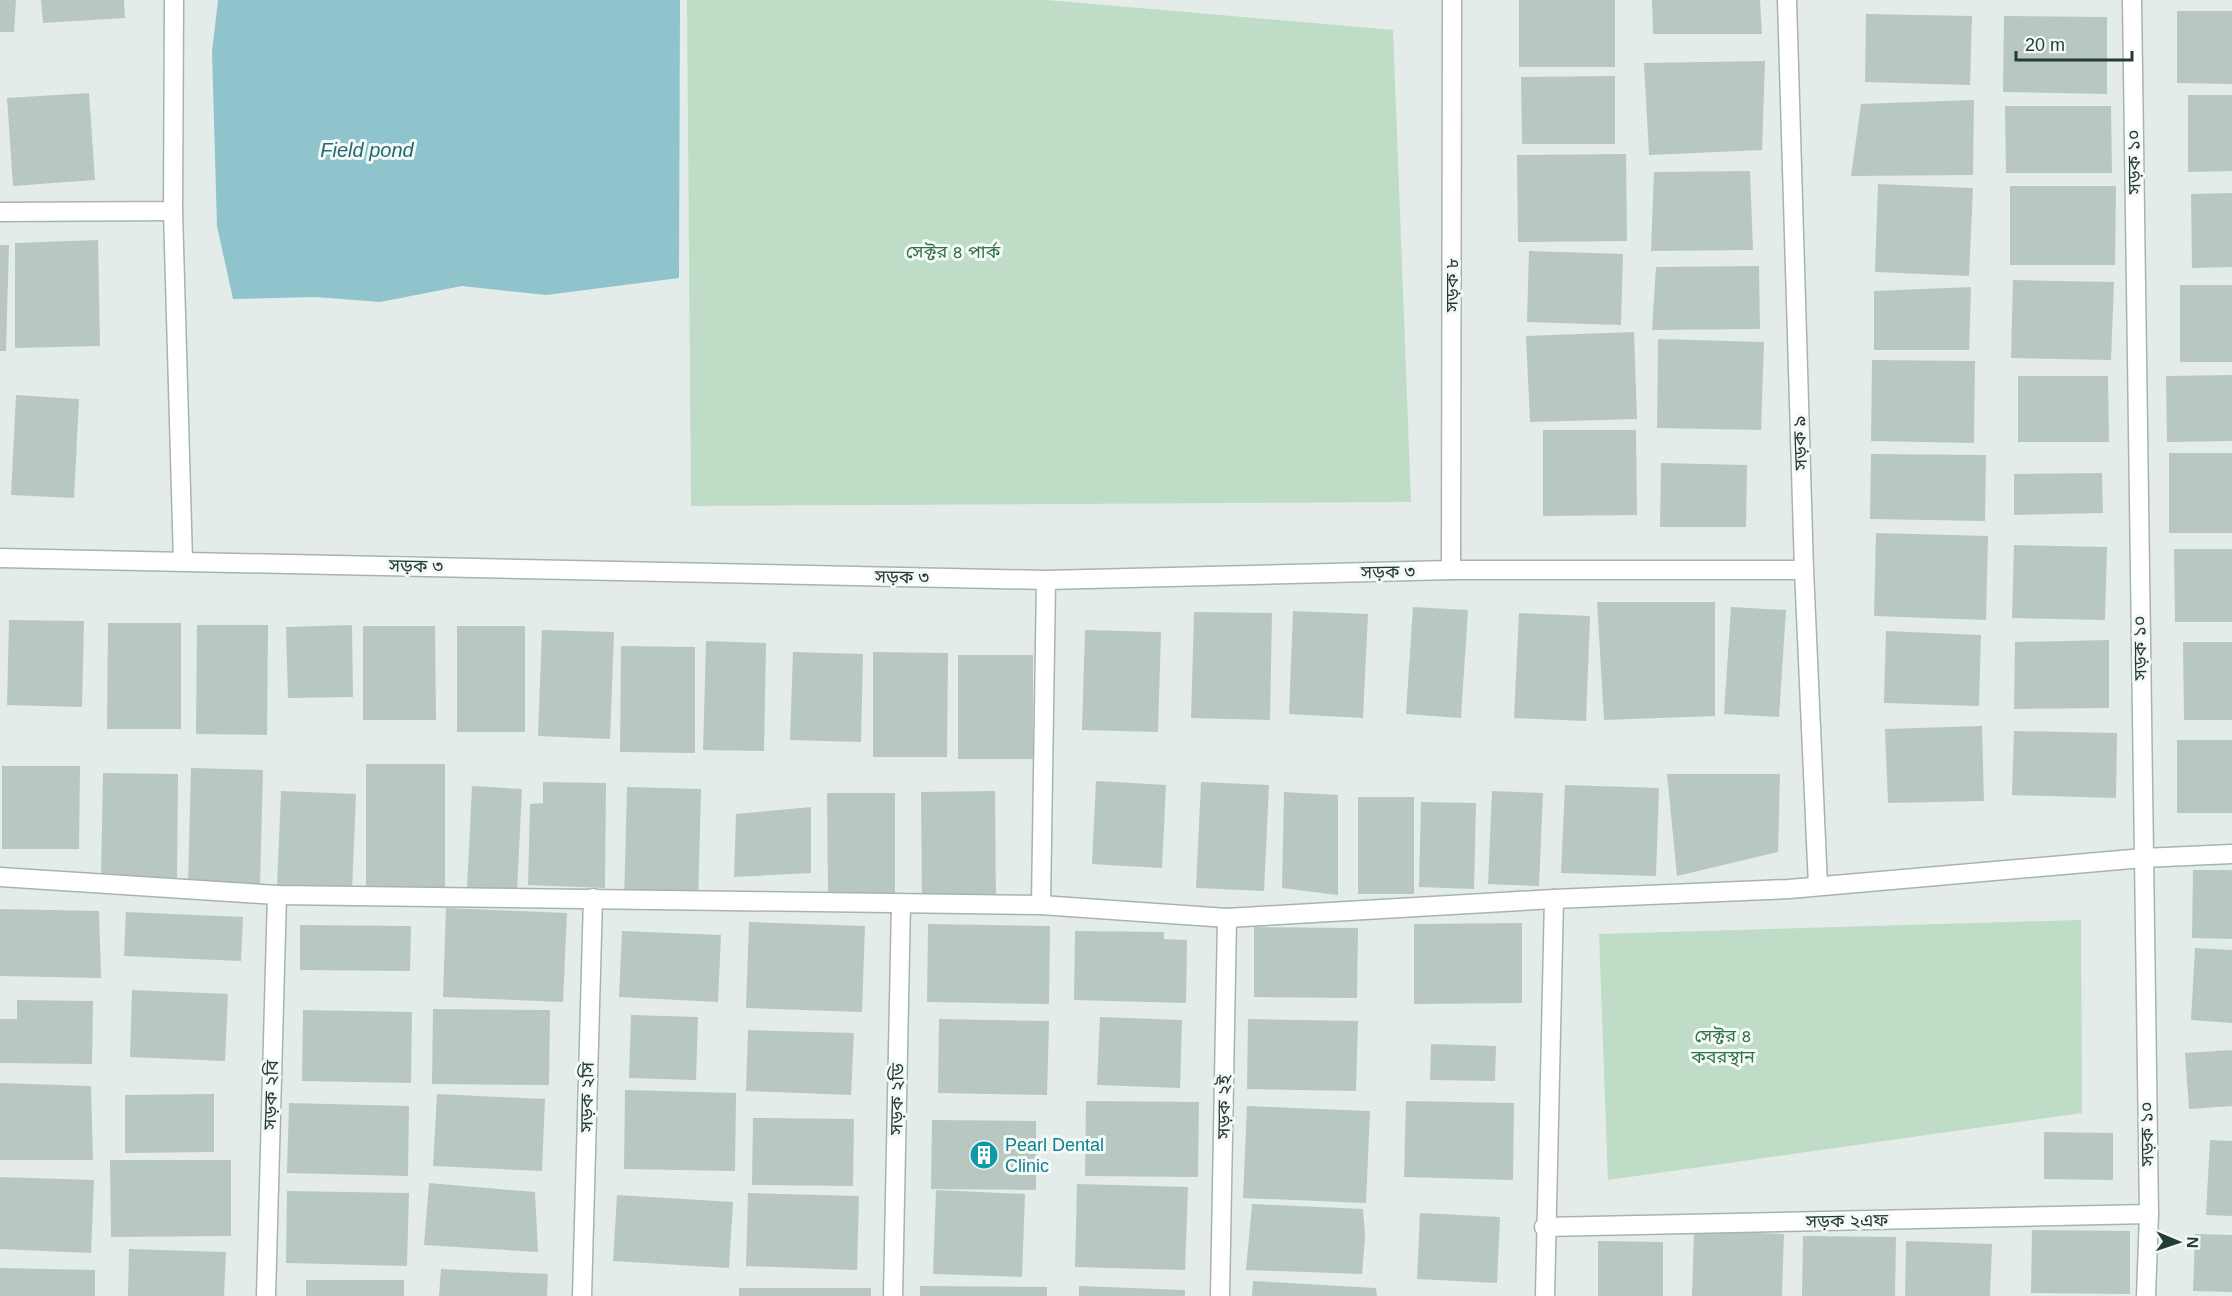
<svg xmlns="http://www.w3.org/2000/svg" width="2232" height="1296" viewBox="0 0 2232 1296" font-family="Helvetica,'Noto Sans Bengali',sans-serif">
<style>
.green{fill:#bedcc6}
.water{fill:#8fc4cd}
.building{fill:#b9c7c1}
.lines{fill:none;stroke-linecap:round;stroke-linejoin:round}
.minor-casing{stroke:#a6b4af;stroke-width:21}
.minor{stroke:#fff;stroke-width:18}
.labels{text-anchor:middle;stroke-width:6;stroke-linejoin:round;paint-order:stroke}
.street-label{font-size:18px;fill:#243c36;stroke:#f4f9f6}
.park-label{font-size:18px;fill:#317149;stroke:#f4f9f6}
.culture-label{font-size:18px;fill:#0d838f;stroke:#f4f9f6;text-anchor:start}
.water-label{font-size:20px;font-style:italic;fill:#226775;stroke:#f4f9f6}
</style>
<rect width="100%" height="100%" fill="#e3ece8"/>
<!-- green -->
<g class="green">
<polygon points="687,0 1047,0 1393,30 1411,502 691,506"/>
<polygon points="2081,920 2082,1113 1608,1180 1599,934"/>
</g>
<!-- water -->
<polygon class="water" points="218,0 680,0 679,278 546,295 462,286 380,302 316,297 233,299 217,226 212,52"/>
<!-- building -->
<g class="building">
<polygon points="0,0 16,0 14,32 0,32"/>
<polygon points="41,0 124,0 125,18 43,23"/>
<rect x="1519" y="0" width="96" height="67"/>
<polygon points="1652,0 1760,0 1762,34 1653,34"/>
<polygon points="2177,11 2232,11 2232,84 2177,83"/>
<polygon points="1866,14 1972,16 1970,85 1865,82"/>
<polygon points="2004,16 2107,17 2107,94 2003,92"/>
<polygon points="1765,61 1762,150 1649,155 1644,63"/>
<polygon points="1615,76 1615,144 1522,144 1521,77"/>
<polygon points="89,93 95,180 13,186 7,98"/>
<polygon points="2188,95 2232,95 2232,171 2188,172"/>
<polygon points="1974,100 1973,175 1851,176 1861,104"/>
<polygon points="2005,106 2111,106 2112,173 2006,173"/>
<polygon points="1626,154 1627,241 1518,242 1517,155"/>
<polygon points="1750,171 1753,250 1651,251 1654,172"/>
<polygon points="1878,184 1973,188 1969,276 1875,272"/>
<polygon points="2010,186 2116,186 2115,265 2010,265"/>
<polygon points="2232,193 2232,267 2192,268 2191,194"/>
<polygon points="98,240 100,346 15,348 15,243"/>
<polygon points="0,245 9,245 6,351 0,351"/>
<polygon points="1529,251 1623,254 1621,325 1527,322"/>
<polygon points="1759,266 1760,329 1652,330 1656,267"/>
<polygon points="2013,280 2114,282 2111,360 2011,358"/>
<rect x="2180" y="285" width="52" height="77"/>
<polygon points="1971,287 1969,350 1874,350 1874,291"/>
<polygon points="1634,332 1637,419 1530,422 1526,336"/>
<polygon points="1658,339 1764,342 1761,430 1657,428"/>
<polygon points="1872,360 1975,361 1974,443 1871,441"/>
<polygon points="2232,375 2232,441 2167,442 2166,376"/>
<polygon points="2018,376 2108,376 2109,442 2018,442"/>
<polygon points="16,395 79,399 74,498 11,495"/>
<polygon points="1543,430 1636,430 1637,515 1543,516"/>
<rect x="2169" y="453" width="63" height="80"/>
<polygon points="1871,454 1986,455 1985,521 1870,519"/>
<polygon points="1661,463 1747,465 1746,527 1660,527"/>
<polygon points="2102,473 2103,513 2014,515 2014,474"/>
<polygon points="1876,533 1988,536 1986,620 1874,616"/>
<polygon points="2014,545 2107,547 2105,620 2012,618"/>
<polygon points="2174,549 2232,549 2232,622 2175,622"/>
<polygon points="1597,602 1715,602 1715,716 1604,720"/>
<polygon points="1413,607 1468,610 1461,718 1406,714"/>
<polygon points="1731,607 1786,610 1779,717 1724,714"/>
<polygon points="1293,611 1368,614 1363,718 1289,714"/>
<polygon points="1194,612 1272,613 1270,720 1191,718"/>
<polygon points="1519,613 1590,616 1586,721 1514,718"/>
<polygon points="9,620 84,621 82,707 7,705"/>
<polygon points="108,623 181,623 181,729 107,729"/>
<polygon points="197,625 268,625 267,735 196,734"/>
<polygon points="352,625 353,697 288,698 286,627"/>
<polygon points="363,626 435,626 436,720 363,720"/>
<rect x="457" y="626" width="68" height="106"/>
<polygon points="542,630 614,632 610,739 538,736"/>
<polygon points="1085,630 1161,632 1158,732 1082,730"/>
<polygon points="1886,631 1981,635 1979,706 1884,703"/>
<polygon points="2109,640 2109,708 2014,709 2015,642"/>
<polygon points="706,641 766,643 764,751 703,750"/>
<polygon points="2183,642 2232,642 2232,720 2184,720"/>
<polygon points="621,646 695,647 695,753 620,752"/>
<polygon points="793,652 863,654 861,742 790,740"/>
<polygon points="873,652 948,653 947,757 873,757"/>
<rect x="958" y="655" width="75" height="104"/>
<polygon points="1982,726 1984,801 1888,803 1885,729"/>
<polygon points="2014,731 2117,733 2116,798 2012,795"/>
<rect x="2177" y="740" width="55" height="73"/>
<rect x="366" y="764" width="79" height="129"/>
<polygon points="2,766 80,766 79,849 2,849"/>
<polygon points="191,768 263,770 260,887 188,885"/>
<polygon points="103,773 178,774 177,879 101,878"/>
<polygon points="1667,774 1780,774 1778,852 1677,876"/>
<polygon points="1096,781 1166,785 1162,868 1092,864"/>
<polygon points="543,782 606,783 605,888 528,885 530,804 543,803"/>
<polygon points="1201,782 1269,785 1264,891 1196,888"/>
<polygon points="1565,785 1659,788 1656,876 1561,873"/>
<polygon points="472,786 522,789 517,892 467,890"/>
<polygon points="627,787 701,789 698,905 624,903"/>
<polygon points="281,791 356,794 352,890 277,887"/>
<polygon points="995,791 996,908 922,908 921,792"/>
<polygon points="1492,791 1543,793 1539,886 1488,884"/>
<polygon points="1284,792 1338,795 1338,895 1282,888"/>
<polygon points="827,793 895,793 895,894 828,894"/>
<rect x="1358" y="797" width="56" height="97"/>
<polygon points="1421,802 1476,803 1474,889 1419,887"/>
<polygon points="811,807 811,873 734,877 736,814"/>
<polygon points="2193,870 2232,870 2232,939 2192,938"/>
<polygon points="446,908 567,913 563,1002 443,997"/>
<polygon points="0,909 99,911 101,978 0,976"/>
<polygon points="126,912 243,917 241,961 124,956"/>
<polygon points="749,922 865,926 862,1012 746,1008"/>
<polygon points="1522,923 1522,1003 1414,1004 1414,924"/>
<polygon points="928,924 1050,926 1049,1004 927,1002"/>
<polygon points="300,925 411,926 410,971 300,970"/>
<polygon points="1254,927 1358,928 1357,998 1254,997"/>
<polygon points="622,931 721,935 718,1002 619,997"/>
<polygon points="1075,931 1164,932 1164,939 1187,940 1186,1003 1074,1000"/>
<polygon points="2195,948 2232,950 2232,1023 2191,1020"/>
<polygon points="132,990 228,994 225,1061 130,1057"/>
<polygon points="17,1000 93,1001 92,1064 0,1063 0,1019 17,1019"/>
<polygon points="433,1009 550,1010 549,1085 432,1084"/>
<polygon points="303,1010 412,1012 411,1083 302,1081"/>
<polygon points="631,1015 698,1017 696,1080 629,1078"/>
<polygon points="1100,1017 1182,1020 1180,1088 1097,1085"/>
<polygon points="939,1019 1049,1021 1047,1095 938,1093"/>
<polygon points="1248,1019 1358,1021 1356,1091 1247,1089"/>
<polygon points="748,1030 854,1033 851,1095 746,1091"/>
<polygon points="1431,1044 1496,1046 1495,1081 1430,1080"/>
<polygon points="2232,1050 2232,1106 2189,1109 2185,1053"/>
<polygon points="0,1083 91,1086 93,1160 0,1160"/>
<polygon points="625,1090 736,1093 735,1171 624,1169"/>
<polygon points="214,1094 214,1152 125,1153 125,1095"/>
<polygon points="437,1094 545,1099 542,1171 433,1166"/>
<polygon points="1086,1101 1199,1102 1198,1177 1085,1176"/>
<polygon points="1406,1101 1514,1103 1513,1180 1404,1177"/>
<polygon points="289,1103 409,1106 408,1176 287,1173"/>
<polygon points="1247,1106 1370,1111 1366,1203 1243,1198"/>
<polygon points="753,1118 854,1119 853,1186 752,1185"/>
<polygon points="932,1120 1036,1121 1036,1190 931,1189"/>
<polygon points="2044,1132 2113,1133 2113,1180 2044,1179"/>
<polygon points="2210,1140 2232,1141 2232,1216 2206,1215"/>
<polygon points="110,1160 231,1160 231,1236 111,1237"/>
<polygon points="0,1177 94,1180 91,1253 0,1249"/>
<polygon points="429,1183 535,1192 538,1252 424,1245"/>
<polygon points="1077,1184 1188,1187 1185,1270 1075,1267"/>
<polygon points="936,1190 1025,1194 1022,1277 933,1274"/>
<polygon points="287,1191 409,1193 407,1266 286,1263"/>
<polygon points="748,1193 859,1196 857,1270 746,1266"/>
<polygon points="617,1195 733,1202 729,1268 613,1261"/>
<polygon points="1252,1204 1363,1209 1365,1237 1362,1274 1246,1270"/>
<polygon points="1420,1213 1500,1217 1497,1283 1417,1279"/>
<polygon points="2032,1230 2130,1231 2130,1294 2031,1293"/>
<polygon points="1694,1231 1784,1234 1782,1296 1692,1296"/>
<polygon points="2195,1234 2232,1235 2232,1292 2193,1291"/>
<polygon points="1803,1236 1896,1237 1895,1296 1802,1296"/>
<polygon points="1598,1241 1663,1242 1663,1296 1598,1296"/>
<polygon points="1906,1241 1992,1244 1990,1296 1905,1296"/>
<polygon points="129,1249 226,1252 224,1296 128,1296"/>
<polygon points="0,1268 95,1270 95,1296 0,1296"/>
<polygon points="441,1269 548,1274 547,1296 439,1296"/>
<rect x="306" y="1280" width="98" height="16"/>
<polygon points="1253,1281 1376,1288 1377,1296 1252,1296"/>
<polygon points="920,1286 1047,1287 1047,1296 920,1296"/>
<polygon points="1079,1286 1185,1290 1185,1296 1079,1296"/>
<rect x="739" y="1288" width="132" height="8"/>
</g>
<g class="lines">
<!-- minor casing -->
<g class="minor-casing">
<g id="minor">
<polyline points="1787,0 1804,570 1818,886"/>
<polyline points="2132,0 2149,1214 2146,1296"/>
<polyline points="173,211 183,561"/>
<polyline points="0,212 173,211 174,0"/>
<polyline points="0,558 1046,580 1451,570 1804,570"/>
<polyline points="1451,570 1452,0"/>
<polyline points="0,877 277,895 1041,905 1227,918 1554,899 1789,889 2143,858 2232,854"/>
<polyline points="1041,905 1046,580"/>
<polyline points="1544,1227 2149,1214"/>
<polyline points="266,1296 277,895"/>
<polyline points="582,1296 593,898"/>
<polyline points="893,1296 901,903"/>
<polyline points="1220,1296 1227,918"/>
<polyline points="1545,1296 1554,899"/>
</g>
</g>
<!-- minor -->
<use href="#minor" class="minor"/>
</g>
<!-- icons -->
<defs>
<g id="building-disc" transform="scale(1.5)"><circle r="9.5" fill="#0f9aa8" stroke="#f4f9f6"/><path d="M-4-6H4V6H1V3H-1V6H-4ZM-2.5-4.3h1.7v1.8h-1.7ZM.8-4.3h1.7v1.8H.8ZM-2.5-1h1.7V.8h-1.7ZM.8-1h1.7V.8H.8Z" fill="#fff"/></g>
</defs>
<g fill-rule="evenodd">
<use href="#building-disc" x="984" y="1155"/>
</g>
<g class="labels">
<!-- street labels -->
<g class="street-label">
<text transform="translate(2134 162) rotate(-91)" y="6">সড়ক ১০</text>
<text transform="translate(1452 285) rotate(-90)" y="6">সড়ক ৮</text>
<text transform="translate(1800 443) rotate(-92)" y="6">সড়ক ৯</text>
<text transform="translate(416 566) rotate(1)" y="6">সড়ক ৩</text>
<text transform="translate(1388 572) rotate(-1)" y="6">সড়ক ৩</text>
<text transform="translate(902 577) rotate(1)" y="6">সড়ক ৩</text>
<text transform="translate(2140 648) rotate(-91)" y="6">সড়ক ১০</text>
<text transform="translate(271 1095) rotate(-88)" y="6">সড়ক ২বি</text>
<text transform="translate(587 1097) rotate(-89)" y="6">সড়ক ২সি</text>
<text transform="translate(897 1099) rotate(-89)" y="6">সড়ক ২ডি</text>
<text transform="translate(1224 1107) rotate(-89)" y="6">সড়ক ২ই</text>
<text transform="translate(2147 1134) rotate(-91)" y="6">সড়ক ১০</text>
<text transform="translate(1847 1221) rotate(-1)" y="6">সড়ক ২এফ</text>
</g>
<!-- park labels -->
<g class="park-label">
<text x="953" y="258">সেক্টর ৪ পার্ক</text>
<text x="1723" y="1042">সেক্টর ৪<tspan x="1723" dy="21">কবরস্থান</tspan></text>
</g>
<!-- culture labels -->
<g class="culture-label">
<text x="1005" y="1151">Pearl Dental<tspan x="1005" dy="21">Clinic</tspan></text>
</g>
<!-- water labels -->
<g class="water-label">
<text x="367" y="157">Field pond</text>
</g>
</g>
<!-- north arrow -->
<g transform="translate(2178 1242) rotate(92)" stroke="#f4f9f6" stroke-width="4.5" paint-order="stroke">
<path d="M0-4.5L10 22L0 15L-10 22Z" fill="#243c36"/>
<text y="-9" font-size="16" font-weight="bold" text-anchor="middle" fill="#243c36">N</text>
</g>
<!-- scale -->
<path d="M2016 51v9h116v-9" fill="none" stroke="#243c36" stroke-width="3"/>
<text x="2025" y="51" font-size="18" fill="#243c36" stroke="#f4f9f6" stroke-width="4.5" paint-order="stroke">20 m</text>
</svg>
